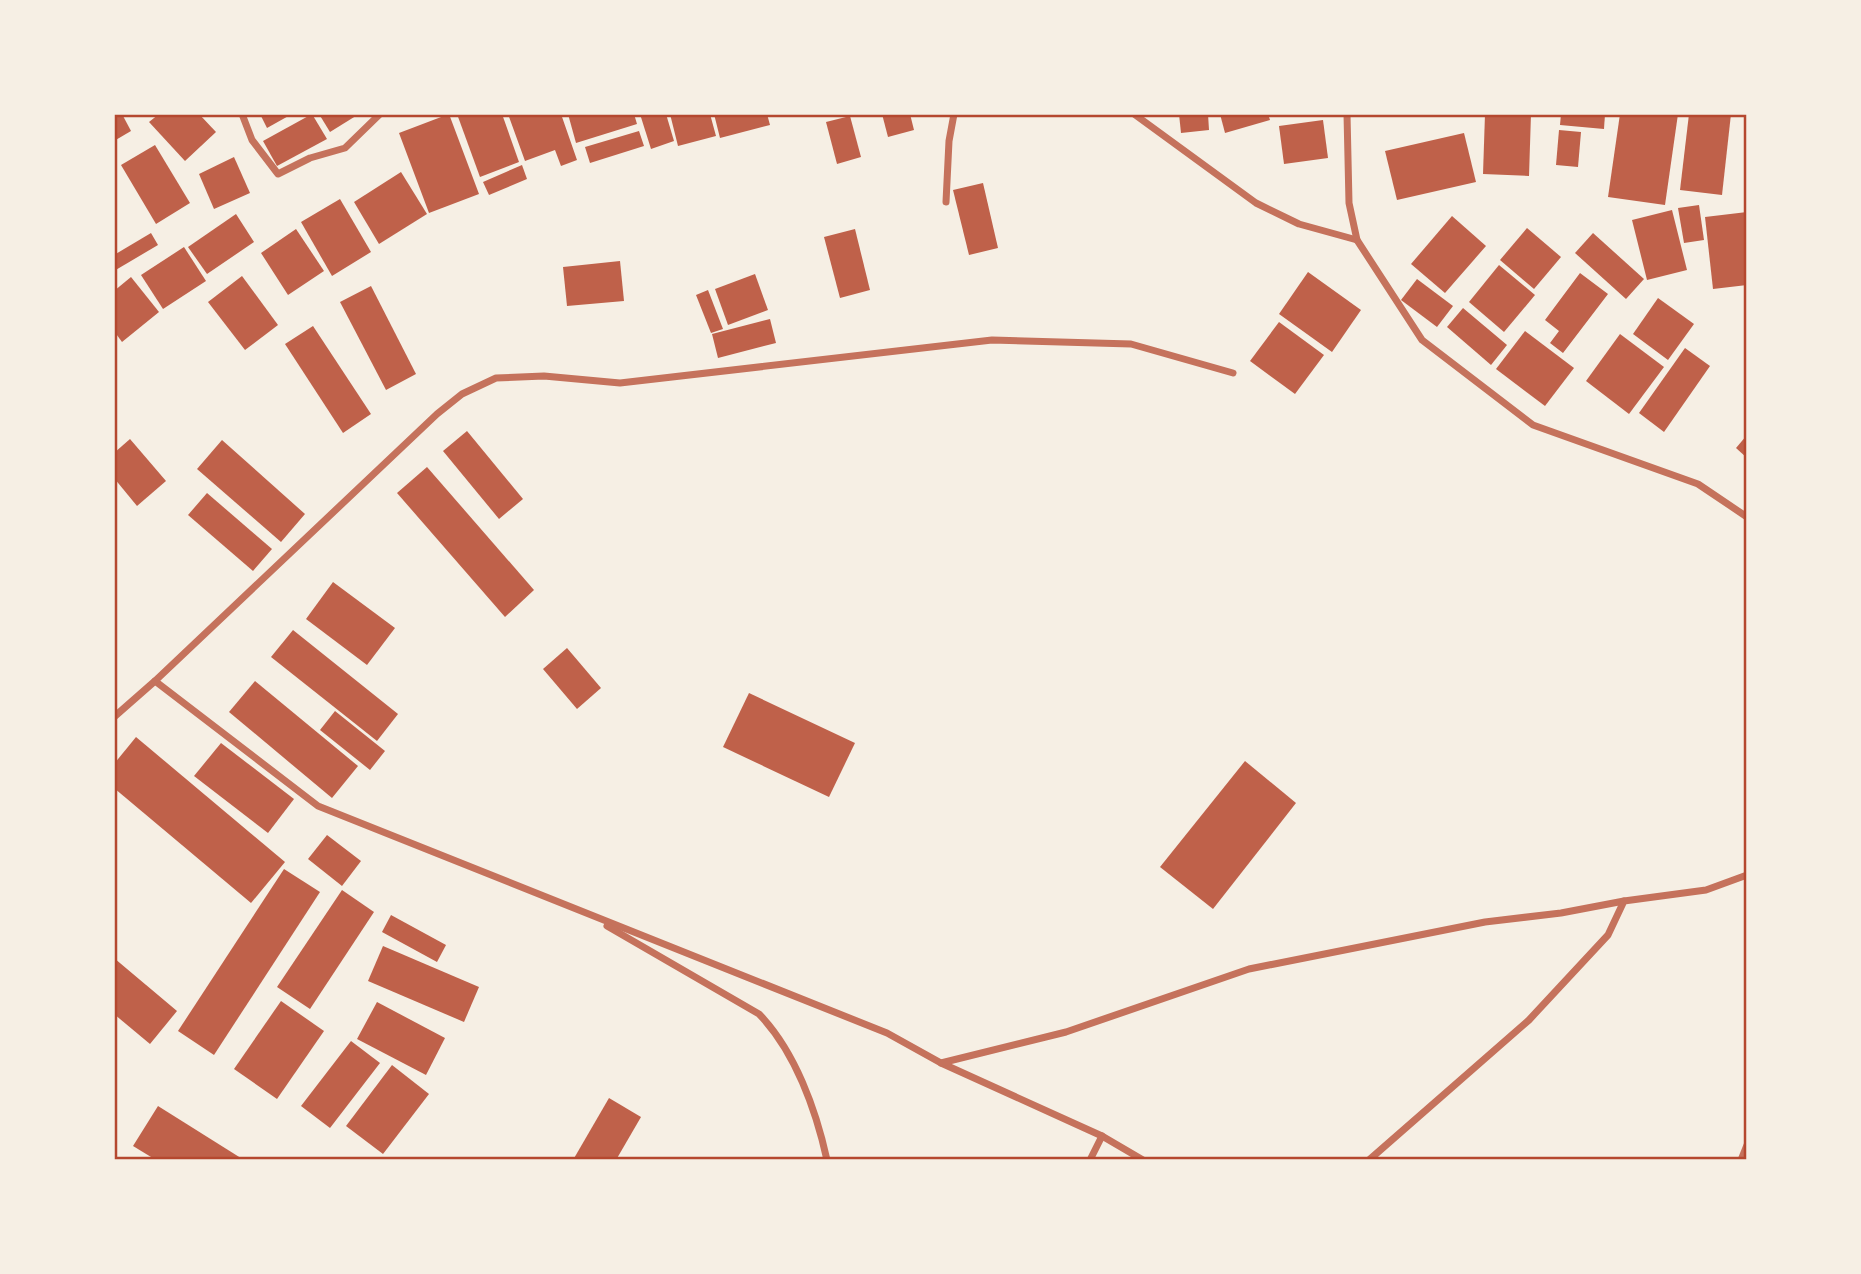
<svg xmlns="http://www.w3.org/2000/svg" width="1861" height="1274" viewBox="0 0 1861 1274" font-family="'Titillium Web',sans-serif">
<style>
.building{fill:#bf614a}
.lines{fill:none;stroke-linecap:round;stroke-linejoin:round}
.minor{stroke:#c5725c;stroke-width:7}
.neatline{fill:none;stroke:#b5482f;stroke-width:2.5}
</style>
<rect width="100%" height="100%" fill="#f6efe4"/>
<!-- building -->
<g class="building">
<polygon points="122,114 131,131 114,141 114,119"/>
<polygon points="159,114 199,114 216,132 185,161 149,122"/>
<polygon points="260,114 292,114 267,128"/>
<polygon points="312,114 327,139 277,166 263,141"/>
<polygon points="319,114 359,114 330,132"/>
<polygon points="449,114 479,194 429,213 399,133"/>
<polygon points="457,114 502,114 519,162 480,177"/>
<polygon points="508,114 561,114 577,160 561,166 555,150 525,161"/>
<polygon points="568,114 634,114 637,124 576,143"/>
<polygon points="640,114 666,114 674,141 651,149"/>
<polygon points="670,114 710,114 716,136 678,146"/>
<polygon points="714,114 767,114 770,125 720,138"/>
<polygon points="882,114 910,114 914,130 888,137"/>
<polygon points="1179,114 1208,114 1209,130 1181,133"/>
<polygon points="1220,114 1268,114 1270,120 1225,133"/>
<polygon points="1485,114 1531,114 1529,176 1483,174"/>
<polygon points="1561,114 1605,114 1604,129 1560,125"/>
<polygon points="1620,114 1678,114 1665,205 1608,197"/>
<polygon points="1689,114 1731,114 1722,195 1680,190"/>
<polygon points="850,116 861,157 837,164 826,122"/>
<polygon points="1323,120 1328,158 1284,164 1279,126"/>
<polygon points="1559,130 1581,132 1578,167 1556,165"/>
<polygon points="639,131 644,146 590,163 585,147"/>
<polygon points="1464,133 1476,182 1397,200 1385,151"/>
<polygon points="155,145 190,203 156,224 121,165"/>
<polygon points="234,157 250,193 214,209 199,174"/>
<polygon points="522,165 527,179 489,195 483,182"/>
<polygon points="401,172 427,214 379,244 354,202"/>
<polygon points="983,183 998,248 969,255 953,190"/>
<polygon points="340,199 371,252 332,276 301,222"/>
<polygon points="1699,205 1704,240 1684,243 1678,208"/>
<polygon points="1672,210 1687,270 1647,280 1632,220"/>
<polygon points="1747,212 1747,285 1713,289 1705,217"/>
<polygon points="236,214 254,242 207,274 188,247"/>
<polygon points="1452,216 1486,246 1445,293 1411,264"/>
<polygon points="1527,228 1561,257 1534,289 1500,260"/>
<polygon points="296,229 324,271 288,295 261,253"/>
<polygon points="855,229 870,290 840,298 824,237"/>
<polygon points="151,233 158,245 114,271 114,255"/>
<polygon points="1593,233 1644,279 1626,299 1575,253"/>
<polygon points="184,247 206,281 163,309 141,275"/>
<polygon points="620,261 624,301 567,306 563,267"/>
<polygon points="1499,265 1535,295 1504,332 1469,302"/>
<polygon points="1308,272 1361,310 1332,352 1279,314"/>
<polygon points="1580,273 1608,294 1563,353 1550,343 1559,331 1545,320"/>
<polygon points="755,274 768,310 728,325 715,289"/>
<polygon points="242,276 278,325 245,350 208,302"/>
<polygon points="131,277 159,312 122,342 114,331 114,291"/>
<polygon points="1417,279 1453,306 1437,327 1401,300"/>
<polygon points="371,286 416,374 386,390 340,302"/>
<polygon points="708,290 723,329 711,333 696,295"/>
<polygon points="1658,298 1694,324 1668,360 1633,334"/>
<polygon points="1463,308 1507,345 1491,365 1447,327"/>
<polygon points="770,319 776,343 718,358 712,334"/>
<polygon points="1279,322 1324,355 1295,394 1250,361"/>
<polygon points="313,326 371,414 343,433 285,344"/>
<polygon points="1525,331 1574,368 1545,406 1496,369"/>
<polygon points="1620,334 1664,367 1629,414 1586,381"/>
<polygon points="1685,348 1710,366 1664,432 1639,413"/>
<polygon points="467,431 523,499 499,519 443,451"/>
<polygon points="1747,435 1747,458 1736,448"/>
<polygon points="130,439 166,481 137,506 114,478 114,453"/>
<polygon points="222,440 305,514 281,542 197,469"/>
<polygon points="427,467 534,590 505,617 397,493"/>
<polygon points="207,493 272,549 253,571 188,515"/>
<polygon points="333,582 395,628 367,665 306,619"/>
<polygon points="293,630 398,714 377,741 271,657"/>
<polygon points="567,648 601,688 577,709 543,669"/>
<polygon points="255,681 358,766 332,798 229,712"/>
<polygon points="749,693 855,743 829,797 723,747"/>
<polygon points="335,711 385,751 370,770 320,730"/>
<polygon points="136,737 285,862 251,903 114,788 114,764"/>
<polygon points="221,743 294,799 268,833 194,776"/>
<polygon points="1245,761 1296,803 1213,909 1160,867"/>
<polygon points="327,835 361,861 342,886 308,859"/>
<polygon points="284,869 320,892 214,1055 178,1031"/>
<polygon points="342,890 374,912 310,1009 277,987"/>
<polygon points="391,915 446,945 437,962 382,932"/>
<polygon points="383,946 479,987 464,1022 368,981"/>
<polygon points="114,958 177,1011 150,1044 114,1014"/>
<polygon points="281,1001 324,1031 277,1099 234,1069"/>
<polygon points="377,1002 445,1038 426,1075 357,1039"/>
<polygon points="351,1041 380,1063 330,1128 301,1106"/>
<polygon points="392,1065 429,1094 383,1154 346,1126"/>
<polygon points="609,1098 641,1117 616,1160 573,1160"/>
<polygon points="158,1106 244,1160 156,1160 133,1146"/>
</g>
<g class="lines">
<!-- minor -->
<g class="minor">
<polyline points="242,114 252,140 278,174 310,158 345,148 380,114"/>
<polyline points="1134,114 1256,203 1299,224 1357,240"/>
<polyline points="1347,114 1349,203 1357,240 1422,340 1533,425 1698,484 1747,517"/>
<polyline points="946,202 949,141 954,114"/>
<polyline points="155,681 318,806 887,1033 941,1063 1102,1136 1143,1160"/>
<polyline points="114,717 155,681 437,414 462,394 496,378 544,376 620,383 992,340 1131,344 1233,373"/>
<path d="M 607,926 L 759,1014 C 795,1051 816,1110 827,1160"/>
<polyline points="941,1063 1066,1032 1249,969 1485,922 1561,913 1624,901"/>
<polyline points="1090,1160 1102,1136"/>
<polyline points="1369,1160 1529,1020 1608,935 1624,901 1706,890 1747,875"/>
<polyline points="1741,1160 1747,1145"/>
</g>
</g>
<!-- border -->
<rect width="1861" height="1274" fill="none" stroke="#f6efe4" stroke-width="231"/>
<rect x="116" y="116" width="1629" height="1042" class="neatline"/>
</svg>
